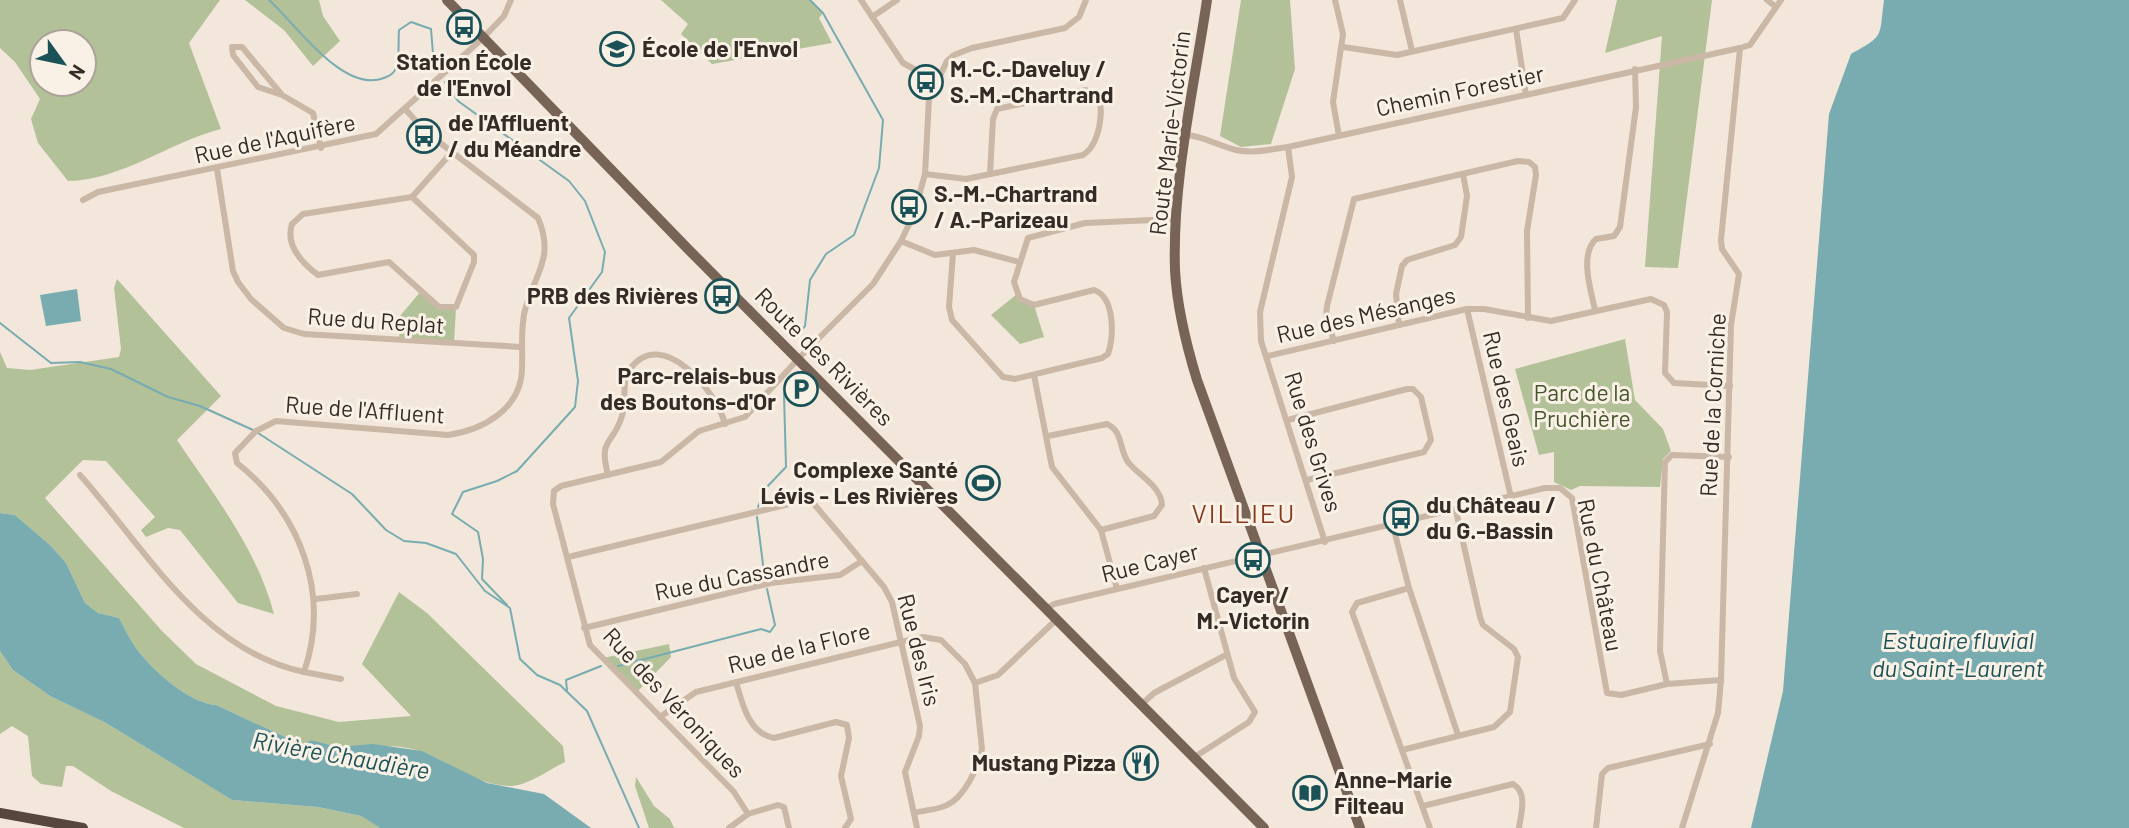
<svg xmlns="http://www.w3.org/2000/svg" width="2129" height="828" viewBox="0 0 2129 828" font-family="Barlow,sans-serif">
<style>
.green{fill:#b3c199;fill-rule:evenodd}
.water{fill:#78acb0}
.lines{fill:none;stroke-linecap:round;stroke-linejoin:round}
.stream{stroke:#78acb0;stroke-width:2}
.minor{stroke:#cab7a5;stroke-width:6}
.primary{stroke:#786457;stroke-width:10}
.motorway{stroke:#57463e;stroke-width:10}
.labels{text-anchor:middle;stroke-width:6;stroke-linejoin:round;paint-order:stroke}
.poi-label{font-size:23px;font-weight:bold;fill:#362c27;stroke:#faf1e6;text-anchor:start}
.street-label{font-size:23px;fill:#362c27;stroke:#faf1e6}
.park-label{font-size:23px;fill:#44552a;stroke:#faf1e6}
.water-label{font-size:24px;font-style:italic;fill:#1b5258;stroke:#faf1e6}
.quarter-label{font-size:26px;letter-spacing:2px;fill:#873a1e;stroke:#faf1e6}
</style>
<rect width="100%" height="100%" fill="#f2e7da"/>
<!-- green -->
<g class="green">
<path d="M 0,0 L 220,0 L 189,43 L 221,129 C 169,142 123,180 68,181 L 38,143 L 31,119 L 40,99 L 15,62 L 0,48 ZM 42,42 L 84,42 L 84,84 L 42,84 Z"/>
<polygon points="245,0 319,0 323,16 340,41 313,66 284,30"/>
<polygon points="661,0 810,0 823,13 819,18 832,43 712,64 681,34 688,24"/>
<polygon points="1241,0 1290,0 1295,69 1271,144 1241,147 1220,136"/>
<polygon points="1617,0 1712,0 1678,268 1645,267 1662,36 1605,53"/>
<path d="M 117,279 L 221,396 L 177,440 C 214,495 257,549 274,614 L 238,603 L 180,530 L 168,528 L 146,537 L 141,530 L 155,517 L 106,461 L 83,460 L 45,498 L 162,631 L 196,664 L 276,706 L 339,722 L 411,716 L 362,664 L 399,592 L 427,613 L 563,746 L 565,762 C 550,769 527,786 511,786 C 478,786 452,763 422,752 C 386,738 343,755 311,740 L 303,745 L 216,705 C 189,703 155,672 139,652 C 131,642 125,629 119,618 L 98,613 L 85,603 L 66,563 L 51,546 L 15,515 L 0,513 L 0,352 L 7,368 L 30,370 L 119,357 L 121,349 L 114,288 Z"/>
<polygon points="421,291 439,307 456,307 454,344 399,341 400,316"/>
<polygon points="1017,294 1034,305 1044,337 1020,344 991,315"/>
<polygon points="1625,339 1635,400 1663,429 1671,451 1663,459 1660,487 1580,486 1571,490 1554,482 1554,452 1539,455 1515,369"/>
<polygon points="669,644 671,657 636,693 603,658"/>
<polygon points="0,651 13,670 50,696 106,723 232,800 318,807 361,816 380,828 184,828 111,791 73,766 66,766 62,787 41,784 32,776 28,736 12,726 0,734"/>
<polygon points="636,777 654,806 670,819 674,828 649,828 635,786"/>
</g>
<!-- water -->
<g class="water">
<path d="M 1884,0 L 2129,0 L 2129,828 L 1751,828 L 1783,691 L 1829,114 L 1851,54 C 1885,35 1879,38 1884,0 Z"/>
<polygon points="77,289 81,321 46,326 40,295"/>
<path d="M 0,513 L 15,515 L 51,546 L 66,563 L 85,603 L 98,613 L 119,618 C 125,629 131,642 139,652 C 155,672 189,703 216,705 L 303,745 L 311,740 L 337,747 L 373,744 L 422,751 L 487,783 L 544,794 L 591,828 L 380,828 L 361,816 L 318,807 L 232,800 L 106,723 L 50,696 L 13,670 L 0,651 Z"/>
</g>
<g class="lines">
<!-- stream -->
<g class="stream">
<path d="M 269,0 C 296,24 343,94 384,78 C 389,76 394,74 396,68 C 400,57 398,42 399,30 L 411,22 L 431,29 L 434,66"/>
<polyline points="445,82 458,101 569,181 585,201 605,252 602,272 569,318 578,381 575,407 517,471 497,481 463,492 452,514 478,532 483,559 482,579 507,605"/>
<polyline points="0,323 51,363 80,362 111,369 168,397 200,406 253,430"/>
<polyline points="796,337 805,326 810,280 826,254 854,235 879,168 883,120 823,13 810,0"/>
<polyline points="258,433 352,494 386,530 404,541 426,543 456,554 485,591 510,608 520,659 537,675 560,685 587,711 639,828"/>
<polyline points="758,507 764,490 786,467 784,394"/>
<polyline points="757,517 765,580"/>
<polyline points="618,666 761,629 770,632 775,625 767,589"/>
<polyline points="567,690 566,680 601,666"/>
</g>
<!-- minor -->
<g class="minor">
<polyline points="861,0 903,63 936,81"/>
<polyline points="1335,0 1343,34 1333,102 1339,136"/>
<polyline points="1400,0 1412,51"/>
<polyline points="1767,0 1776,7"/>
<polyline points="872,17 897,0"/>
<polyline points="1516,29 1526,95"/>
<polyline points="1343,47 1397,55 1563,18 1575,0"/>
<polyline points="282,95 242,47 232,47 233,55 258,87 282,95 313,113 321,148"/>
<path d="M 1188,135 C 1205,137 1219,146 1236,150 C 1253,154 1271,149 1288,147 L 1740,48 L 1750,45 L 1781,0"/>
<polyline points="1288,147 1292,177 1260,312 1261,341 1325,542"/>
<polyline points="217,169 233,271 238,282 251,299 284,328 304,334 521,347"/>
<path d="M 925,174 L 966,179 L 1083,155 C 1099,145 1106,109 1096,93 L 1086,90 L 997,109 L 993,119 L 990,174"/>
<path d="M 412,197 L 303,214 L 292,224 C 285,245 302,263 318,275 L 389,262 L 439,307 L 456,307 L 474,262 L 474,255 L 412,197 L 452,152"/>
<polyline points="83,200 98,192 376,134 483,38 504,16 511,0"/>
<polyline points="901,241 935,255 974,250 1019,262"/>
<path d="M 953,253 L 949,307 L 952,320 L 1003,377 L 1015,379 L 1102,358 L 1108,354 C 1114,336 1115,297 1094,290 L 1034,305 L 1020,299 L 1014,282 L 1028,238 L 1085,223 L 1176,219"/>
<polyline points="1467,309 1511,497"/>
<path d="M 1595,310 C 1591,291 1579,254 1596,239 L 1614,236 L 1620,227 L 1636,107 L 1635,69"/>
<polyline points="1399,325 1396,294 1402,266 1407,260 1455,245 1461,237 1467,196 1463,174"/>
<polyline points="1334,341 1326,317 1327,306 1354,199 1518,161 1529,162 1535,167 1536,175 1527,231 1528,318"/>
<polyline points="1268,356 1467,309 1484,309 1551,321 1651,299 1664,305 1667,312 1665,373 1674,383 1730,386"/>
<polyline points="1034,375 1052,467 1101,530 1117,589"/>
<polyline points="1288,420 1407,389 1413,389 1421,397 1431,440 1424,452 1307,480"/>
<path d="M 1048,436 L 1107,424 C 1123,431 1119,449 1128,462 C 1139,476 1161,486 1162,505 L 1154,516 L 1101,530"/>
<path d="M 80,475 C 144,547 202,651 304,672 C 331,593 300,513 237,463 L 235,453 L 256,431 L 276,421 L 448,435 C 483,430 521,409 522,369 C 523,349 520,330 525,310 C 535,273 555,258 538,218 L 426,132 L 405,109"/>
<path d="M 608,475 C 598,437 613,446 622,416 C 627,401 621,381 630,369 C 662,325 717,392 725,424"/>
<polyline points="1393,526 1409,588 1458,735"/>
<polyline points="568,557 802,501 814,504 884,587 892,602 920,726 919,736 905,772 917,828"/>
<polyline points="1409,588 1357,603 1352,612 1430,828"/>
<polyline points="316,599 357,594"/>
<polyline points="1047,608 1054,604 1545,488 1560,488 1572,498 1607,693 1621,695 1667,684 1721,680"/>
<polyline points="584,628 771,583 840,575 862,561"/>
<polyline points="304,672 341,679"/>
<path d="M 736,682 C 742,703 749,734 774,738 L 836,722 L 847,725 L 849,738 L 841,776 L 851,819 L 845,828"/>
<polyline points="975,683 998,675 1057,619"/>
<polyline points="1667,684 1660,651 1665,462 1672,455 1729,457"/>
<polyline points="1142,704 1154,693 1226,655"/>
<path d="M 660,717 L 696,692 L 901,642 L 923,637 L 941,640 L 965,664 L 975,683 L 982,749 C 979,766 964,798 947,805 C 938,810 924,810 914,813"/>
<polyline points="1402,750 1494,727 1510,712 1518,657 1514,649 1483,625 1480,617 1456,511"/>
<polyline points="1193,758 1249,722 1255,712 1234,678 1204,568"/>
<path d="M 1423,806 L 1513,784 C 1528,793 1521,813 1519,828"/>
<polyline points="748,814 734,792 590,645 553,504 554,491 561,486 661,462 699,431 745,417 799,358 873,284 901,241 914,214 925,174 929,99 947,61 954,55 972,48 1065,28 1079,17 1086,0"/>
<polyline points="729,828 748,814 778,805 784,807 789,828"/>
<polyline points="1596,828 1602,774 1608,768 1710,744"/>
<polyline points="1682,828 1718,713 1721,680 1731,325 1739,274 1722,249 1721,240 1740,48"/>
</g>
<!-- primary -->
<g class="primary">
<polyline points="447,0 687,248 1264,828"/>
<path d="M 1207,0 C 1194,88 1172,181 1175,270 C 1177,308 1186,344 1197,380 L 1360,828"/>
</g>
<!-- motorway -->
<polyline class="motorway" points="0,813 83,828"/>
</g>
<!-- icons -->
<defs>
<g id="bus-ring" transform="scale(1.75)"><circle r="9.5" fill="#faf1e6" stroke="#1b5258" stroke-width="1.5"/><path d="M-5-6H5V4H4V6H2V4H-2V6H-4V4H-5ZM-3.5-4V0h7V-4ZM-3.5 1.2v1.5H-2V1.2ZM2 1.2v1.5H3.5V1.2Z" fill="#1b5258"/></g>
<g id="school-ring" transform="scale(1.75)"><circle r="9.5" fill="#faf1e6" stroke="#1b5258" stroke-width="1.5"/><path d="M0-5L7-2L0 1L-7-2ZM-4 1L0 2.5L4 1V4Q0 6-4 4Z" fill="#1b5258"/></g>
<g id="parking-ring" transform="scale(1.75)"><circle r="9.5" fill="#faf1e6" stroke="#1b5258" stroke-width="1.5"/><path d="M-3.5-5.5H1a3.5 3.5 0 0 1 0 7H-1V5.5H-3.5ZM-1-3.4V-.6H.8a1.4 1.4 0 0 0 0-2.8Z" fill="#1b5258"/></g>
<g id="stadium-ring" transform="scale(1.75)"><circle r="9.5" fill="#faf1e6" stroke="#1b5258" stroke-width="1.5"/><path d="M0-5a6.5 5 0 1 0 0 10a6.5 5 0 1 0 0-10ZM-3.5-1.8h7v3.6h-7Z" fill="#1b5258"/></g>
<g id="restaurant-ring" transform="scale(1.75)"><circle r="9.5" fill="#faf1e6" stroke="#1b5258" stroke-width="1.5"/><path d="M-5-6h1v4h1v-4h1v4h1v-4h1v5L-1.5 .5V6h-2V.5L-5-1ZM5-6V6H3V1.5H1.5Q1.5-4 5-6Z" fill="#1b5258"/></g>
<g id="library-ring" transform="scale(1.75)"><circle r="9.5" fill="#faf1e6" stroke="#1b5258" stroke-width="1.5"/><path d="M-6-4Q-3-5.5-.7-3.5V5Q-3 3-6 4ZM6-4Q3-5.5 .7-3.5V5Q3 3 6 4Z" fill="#1b5258"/></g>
</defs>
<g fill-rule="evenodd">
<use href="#bus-ring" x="464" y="27"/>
<use href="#school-ring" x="617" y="49"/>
<use href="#bus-ring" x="926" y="82"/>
<use href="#bus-ring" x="424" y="136"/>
<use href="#bus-ring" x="909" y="207"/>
<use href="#bus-ring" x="722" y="296"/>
<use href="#parking-ring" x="801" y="389"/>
<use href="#stadium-ring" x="983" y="483"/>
<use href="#bus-ring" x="1401" y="518"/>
<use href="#bus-ring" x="1253" y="560"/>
<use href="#restaurant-ring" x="1141" y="763"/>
<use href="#library-ring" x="1310" y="793"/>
</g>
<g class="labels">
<!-- poi labels -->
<g class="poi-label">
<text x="642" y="57">École de l'Envol</text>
<text x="464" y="70" text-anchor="middle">Station École<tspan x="464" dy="26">de l'Envol</tspan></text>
<text x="950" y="77">M.-C.-Daveluy /<tspan x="950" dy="26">S.-M.-Chartrand</tspan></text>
<text x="448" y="131">de l'Affluent<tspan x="448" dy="26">/ du Méandre</tspan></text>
<text x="934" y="202">S.-M.-Chartrand<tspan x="934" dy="26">/ A.-Parizeau</tspan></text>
<text x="698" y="304" text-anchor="end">PRB des Rivières</text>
<text x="776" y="384" text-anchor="end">Parc-relais-bus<tspan x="776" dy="26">des Boutons-d'Or</tspan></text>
<text x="958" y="478" text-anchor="end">Complexe Santé<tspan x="958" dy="26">Lévis - Les Rivières</tspan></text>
<text x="1426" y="513">du Château /<tspan x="1426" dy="26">du G.-Bassin</tspan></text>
<text x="1253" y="603" text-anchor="middle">Cayer /<tspan x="1253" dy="26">M.-Victorin</tspan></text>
<text x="1116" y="771" text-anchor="end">Mustang Pizza</text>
<text x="1334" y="788">Anne-Marie<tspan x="1334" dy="26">Filteau</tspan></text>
</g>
<!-- street labels -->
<g class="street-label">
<text transform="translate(1460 91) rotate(-12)" y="8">Chemin Forestier</text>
<text transform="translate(1170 133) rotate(-83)" y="8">Route Marie-Victorin</text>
<text transform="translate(275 139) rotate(-12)" y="8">Rue de l'Aquifère</text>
<text transform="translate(1366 315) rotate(-13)" y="8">Rue des Mésanges</text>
<text transform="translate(376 321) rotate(4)" y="8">Rue du Replat</text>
<text transform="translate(824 357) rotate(45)" y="8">Route des Rivières</text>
<text transform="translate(1506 399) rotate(77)" y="8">Rue des Geais</text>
<text transform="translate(1713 405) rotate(-87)" y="8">Rue de la Corniche</text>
<text transform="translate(365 410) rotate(4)" y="8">Rue de l'Affluent</text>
<text transform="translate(1313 442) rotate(73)" y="8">Rue des Grives</text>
<text transform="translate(1150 563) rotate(-14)" y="8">Rue Cayer</text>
<text transform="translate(1600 575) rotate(79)" y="8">Rue du Château</text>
<text transform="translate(742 576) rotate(-11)" y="8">Rue du Cassandre</text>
<text transform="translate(799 648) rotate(-14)" y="8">Rue de la Flore</text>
<text transform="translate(919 650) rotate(76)" y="8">Rue des Iris</text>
<text transform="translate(674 703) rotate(47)" y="8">Rue des Véroniques</text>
</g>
<!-- park labels -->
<g class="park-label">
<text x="1582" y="401">Parc de la<tspan x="1582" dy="26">Pruchière</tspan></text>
</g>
<!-- water labels -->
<g class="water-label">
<text x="1958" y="649">Estuaire fluvial<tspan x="1958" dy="28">du Saint-Laurent</tspan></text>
<text transform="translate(341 756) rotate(10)" y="8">Rivière Chaudière</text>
</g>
<!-- quarter labels -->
<g class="quarter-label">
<text x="1244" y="523">VILLIEU</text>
</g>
</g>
<!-- north arrow -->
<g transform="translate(63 63) rotate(123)"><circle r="33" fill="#faf1e6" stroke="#aca29a" stroke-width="2"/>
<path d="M0-5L12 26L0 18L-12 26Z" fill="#1b5258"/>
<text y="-10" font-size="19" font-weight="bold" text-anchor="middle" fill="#362c27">N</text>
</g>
</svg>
